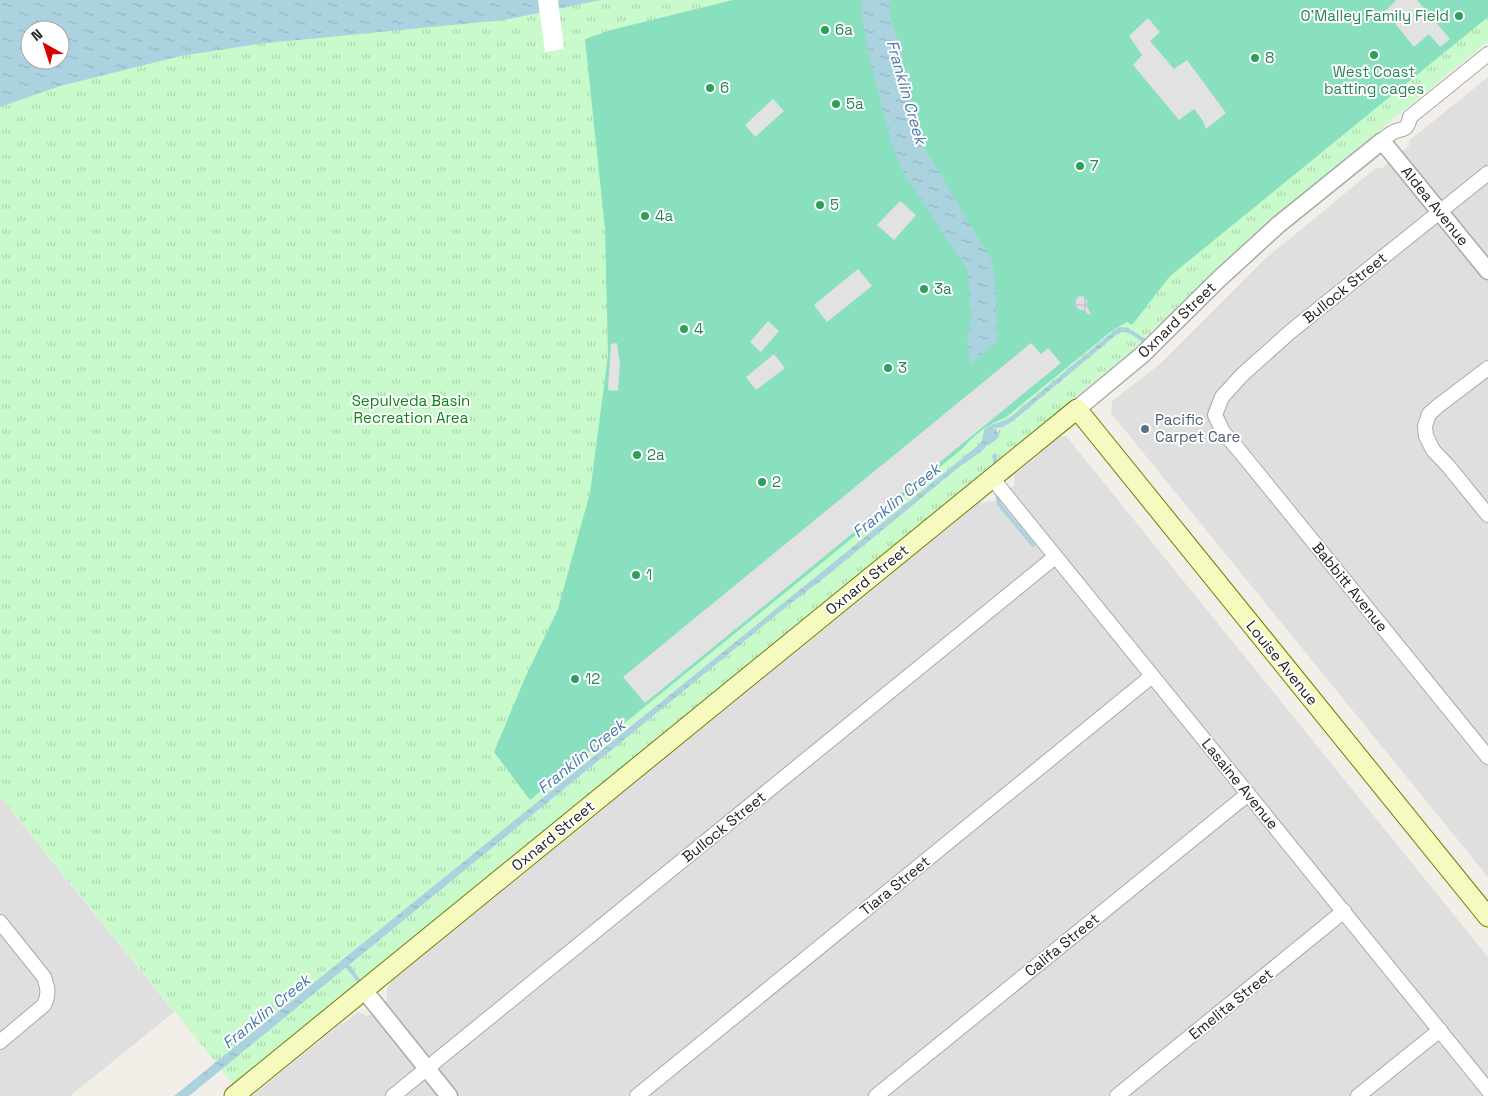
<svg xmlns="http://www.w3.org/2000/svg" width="1488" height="1096" viewBox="0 0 1488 1096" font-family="'Space Grotesk',sans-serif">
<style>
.residential{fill:#e0dfdf}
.park{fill:url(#park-tufts);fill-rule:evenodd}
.pitch{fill:#88e0be}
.parking{fill:#e2e2e2}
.plaza{fill:url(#plaza-grid)}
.water{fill:url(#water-ripples);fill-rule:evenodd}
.pier{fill:#fff}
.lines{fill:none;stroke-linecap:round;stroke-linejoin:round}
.stream{stroke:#aad3df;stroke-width:4}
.minor-casing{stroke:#a9a9a9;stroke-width:16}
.tertiary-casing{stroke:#a9a9a9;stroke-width:19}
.secondary-casing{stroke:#707d05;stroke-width:21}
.minor{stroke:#fff;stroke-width:14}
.tertiary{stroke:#fff;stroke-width:16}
.secondary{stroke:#f7fabf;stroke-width:19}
.leisure-dot{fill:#2e9e5b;stroke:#fff;stroke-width:2}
.service-dot{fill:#5c6f8a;stroke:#fff;stroke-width:2}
.labels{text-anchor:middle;stroke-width:4;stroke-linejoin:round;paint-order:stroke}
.leisure-label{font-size:15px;fill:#27864d;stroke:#fff;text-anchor:start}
.street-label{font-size:15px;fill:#222;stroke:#fff}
.park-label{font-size:15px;fill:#0c8416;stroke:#fff}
.service-label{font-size:15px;fill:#4e5e75;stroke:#fff;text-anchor:start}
.water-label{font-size:16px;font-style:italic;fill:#4a7aab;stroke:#fff}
</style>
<defs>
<pattern id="park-tufts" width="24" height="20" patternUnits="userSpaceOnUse" patternTransform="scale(1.25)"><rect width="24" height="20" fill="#c8facc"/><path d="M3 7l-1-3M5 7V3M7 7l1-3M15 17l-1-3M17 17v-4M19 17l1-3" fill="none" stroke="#acd6af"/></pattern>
<pattern id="plaza-grid" width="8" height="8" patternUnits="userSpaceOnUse" patternTransform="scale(1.25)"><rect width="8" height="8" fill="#dddde8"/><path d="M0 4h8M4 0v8" fill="none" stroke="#bdbdc7"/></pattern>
<pattern id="water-ripples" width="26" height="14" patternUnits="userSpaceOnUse" patternTransform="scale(1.25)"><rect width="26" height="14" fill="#aad3df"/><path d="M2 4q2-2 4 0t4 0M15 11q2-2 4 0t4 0" fill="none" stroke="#92b5bf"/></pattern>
</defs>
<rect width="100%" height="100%" fill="#f2efe9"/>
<!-- residential -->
<g class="residential">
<polygon points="1488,77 1488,877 1111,413 1112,401 1159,365 1266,258 1376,168 1382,168 1409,146 1409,141"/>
<polygon points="1066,436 1488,957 1488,1096 252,1096 342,1023 343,1024 358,1012 368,1016 387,1000 387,988 391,982 980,502 995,501 1014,485 1014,475 1060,437"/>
<polygon points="0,797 174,1012 70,1096 0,1096"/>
</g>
<!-- park -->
<path class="park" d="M 0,0 L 1488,0 L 1488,41 L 1262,227 L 1232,254 L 1128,354 L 233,1084 L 0,796 ZM 30,30 L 60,30 L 60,60 L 30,60 Z"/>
<!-- pitch -->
<path class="pitch" d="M 733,0 L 1488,0 L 1488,17 L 1170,276 L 1132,325 L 1127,322 L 1113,330 L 1005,418 C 988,424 975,434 963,448 L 530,800 L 494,752 L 525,678 L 558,609 L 590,493 L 608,355 L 605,229 L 585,39 L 611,30 Z"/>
<!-- parking -->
<g class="parking">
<polygon points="1395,0 1417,0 1450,39 1440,47 1429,34 1414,47 1385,11 1395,2"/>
<polygon points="1148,18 1160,32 1150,41 1174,69 1187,60 1226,113 1206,129 1203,121 1194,109 1179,120 1133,65 1142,55 1129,36"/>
<polygon points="773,99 784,111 755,137 745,125"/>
<polygon points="900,201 916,215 894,240 877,225"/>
<polygon points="858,269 872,286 827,322 814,305"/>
<polygon points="768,321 779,331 761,352 750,342"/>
<polygon points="617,343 620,364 618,391 608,390 611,344"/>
<polygon points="1031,343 1041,354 1048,348 1061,363 645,703 623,677"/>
<polygon points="774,354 785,368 756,390 746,377"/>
</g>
<!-- plaza -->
<polygon class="plaza" points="1080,296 1084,297 1087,301 1087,307 1091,314 1089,316 1084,310 1080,310 1075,306 1075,300"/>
<!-- water -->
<g class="water">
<path d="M 0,0 L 601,0 L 504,20 L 257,44 L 181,56 L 60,86 L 0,107 ZM 30,30 L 60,30 L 60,60 L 30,60 Z"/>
<polygon points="862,0 890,0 889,5 891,22 900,45 902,55 903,69 910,95 910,113 918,137 991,259 995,274 997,342 971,363 970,362 967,336 972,317 970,314 969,279 967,269 902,170 890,139 869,57 861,12"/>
<polygon points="1120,327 1130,328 1116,335 1013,421 1003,427 994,428 999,435 998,438 989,445 987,445 981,452 959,467 829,574 781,611 189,1096 174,1096 975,448 982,441 984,430 991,425 1008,419 1115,330"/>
</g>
<!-- pier -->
<polygon class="pier" points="538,0 558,0 564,49 545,52"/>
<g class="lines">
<!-- stream -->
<g class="stream">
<path d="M 1123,330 C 1132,330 1140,338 1147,343"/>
<polyline points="994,456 995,458 995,468"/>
<polyline points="997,492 999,504 1033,545"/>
<polyline points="345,963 362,985"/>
</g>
<!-- minor casing -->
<g class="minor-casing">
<g id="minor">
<path d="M 1382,141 C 1385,138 1388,135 1392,133 C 1402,127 1407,133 1410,117 L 1488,54"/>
<polyline points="1488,173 1290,332 1242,375 1222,397 1215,415 1223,432 1238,449 1488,757"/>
<polyline points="1488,368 1438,406 1429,414 1425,426 1426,436 1433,450 1449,467 1488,515"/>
<polyline points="992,478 1488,1090"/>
<path d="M 0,922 L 44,977 C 48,988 49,995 44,1005 L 0,1042"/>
<polyline points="393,1096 1055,557"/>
<polyline points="637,1096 1152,676"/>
<polyline points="876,1096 1248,794"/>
<polyline points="1117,1096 1344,911"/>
<polyline points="1358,1096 1440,1030"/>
</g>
</g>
<!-- tertiary casing -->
<g class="tertiary-casing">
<g id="tertiary">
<polyline points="1077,409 1142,355 1219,279 1278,225 1382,141 1488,271"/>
<polyline points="364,990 449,1096"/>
</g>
</g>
<!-- secondary casing -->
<g class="secondary-casing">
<polyline id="secondary" points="234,1096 1077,409 1488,917"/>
</g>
<!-- minor -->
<use href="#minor" class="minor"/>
<!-- tertiary -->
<use href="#tertiary" class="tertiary"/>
<!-- secondary -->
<use href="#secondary" class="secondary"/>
</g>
<!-- markers -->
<g class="leisure-dot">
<circle cx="1459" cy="16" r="5"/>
<circle cx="825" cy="30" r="5"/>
<circle cx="1374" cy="55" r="5"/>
<circle cx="1255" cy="58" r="5"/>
<circle cx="710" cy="88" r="5"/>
<circle cx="836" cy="104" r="5"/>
<circle cx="1080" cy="166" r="5"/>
<circle cx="820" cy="205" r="5"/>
<circle cx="645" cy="216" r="5"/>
<circle cx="924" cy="289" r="5"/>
<circle cx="684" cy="329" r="5"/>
<circle cx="888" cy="368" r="5"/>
<circle cx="637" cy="455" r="5"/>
<circle cx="762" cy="482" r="5"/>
<circle cx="636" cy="575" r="5"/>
<circle cx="575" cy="679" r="5"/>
</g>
<circle class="service-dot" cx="1145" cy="429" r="5"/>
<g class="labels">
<!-- leisure labels -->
<g class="leisure-label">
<text x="1449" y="21" text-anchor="end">O'Malley Family Field</text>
<text x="835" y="35">6a</text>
<text x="1265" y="63">8</text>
<text x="1374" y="77" text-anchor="middle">West Coast<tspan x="1374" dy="17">batting cages</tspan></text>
<text x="720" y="93">6</text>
<text x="846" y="109">5a</text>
<text x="1090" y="171">7</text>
<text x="830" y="210">5</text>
<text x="655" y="221">4a</text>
<text x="934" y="294">3a</text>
<text x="694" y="334">4</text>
<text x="898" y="373">3</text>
<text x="647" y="460">2a</text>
<text x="772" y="487">2</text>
<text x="646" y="580">1</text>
<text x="585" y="684">12</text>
</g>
<!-- street labels -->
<g class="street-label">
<text transform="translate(1435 206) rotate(51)" y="5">Aldea Avenue</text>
<text transform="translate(1345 288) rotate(-39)" y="5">Bullock Street</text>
<text transform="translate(1177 320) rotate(-44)" y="5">Oxnard Street</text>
<text transform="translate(867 580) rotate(-39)" y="5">Oxnard Street</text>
<text transform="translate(1350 587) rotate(51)" y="5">Babbitt Avenue</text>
<text transform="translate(1282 663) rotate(51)" y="5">Louise Avenue</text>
<text transform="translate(1240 784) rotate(51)" y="5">Lasaine Avenue</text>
<text transform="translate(724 827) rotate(-39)" y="5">Bullock Street</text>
<text transform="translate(553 836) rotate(-39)" y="5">Oxnard Street</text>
<text transform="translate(895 886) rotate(-39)" y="5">Tiara Street</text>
<text transform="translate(1062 945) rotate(-39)" y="5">Califa Street</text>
<text transform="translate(1231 1004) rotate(-39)" y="5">Emelita Street</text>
</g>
<!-- park labels -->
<g class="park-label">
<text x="411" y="406">Sepulveda Basin<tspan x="411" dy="17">Recreation Area</tspan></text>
</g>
<!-- service labels -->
<g class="service-label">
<text x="1155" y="425">Pacific<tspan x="1155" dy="17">Carpet Care</tspan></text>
</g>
<!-- water labels -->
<g class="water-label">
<text transform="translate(907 92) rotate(74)" y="6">Franklin Creek</text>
<text transform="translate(896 500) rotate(-39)" y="6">Franklin Creek</text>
<text transform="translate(581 756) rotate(-39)" y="6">Franklin Creek</text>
<text transform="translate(266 1011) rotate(-39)" y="6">Franklin Creek</text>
</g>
</g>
<!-- north arrow -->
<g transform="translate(45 45) rotate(321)"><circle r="24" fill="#ffffff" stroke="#a7a7a7"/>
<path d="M0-4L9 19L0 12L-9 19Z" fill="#d40000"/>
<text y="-8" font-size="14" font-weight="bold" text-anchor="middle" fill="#222222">N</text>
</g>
</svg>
